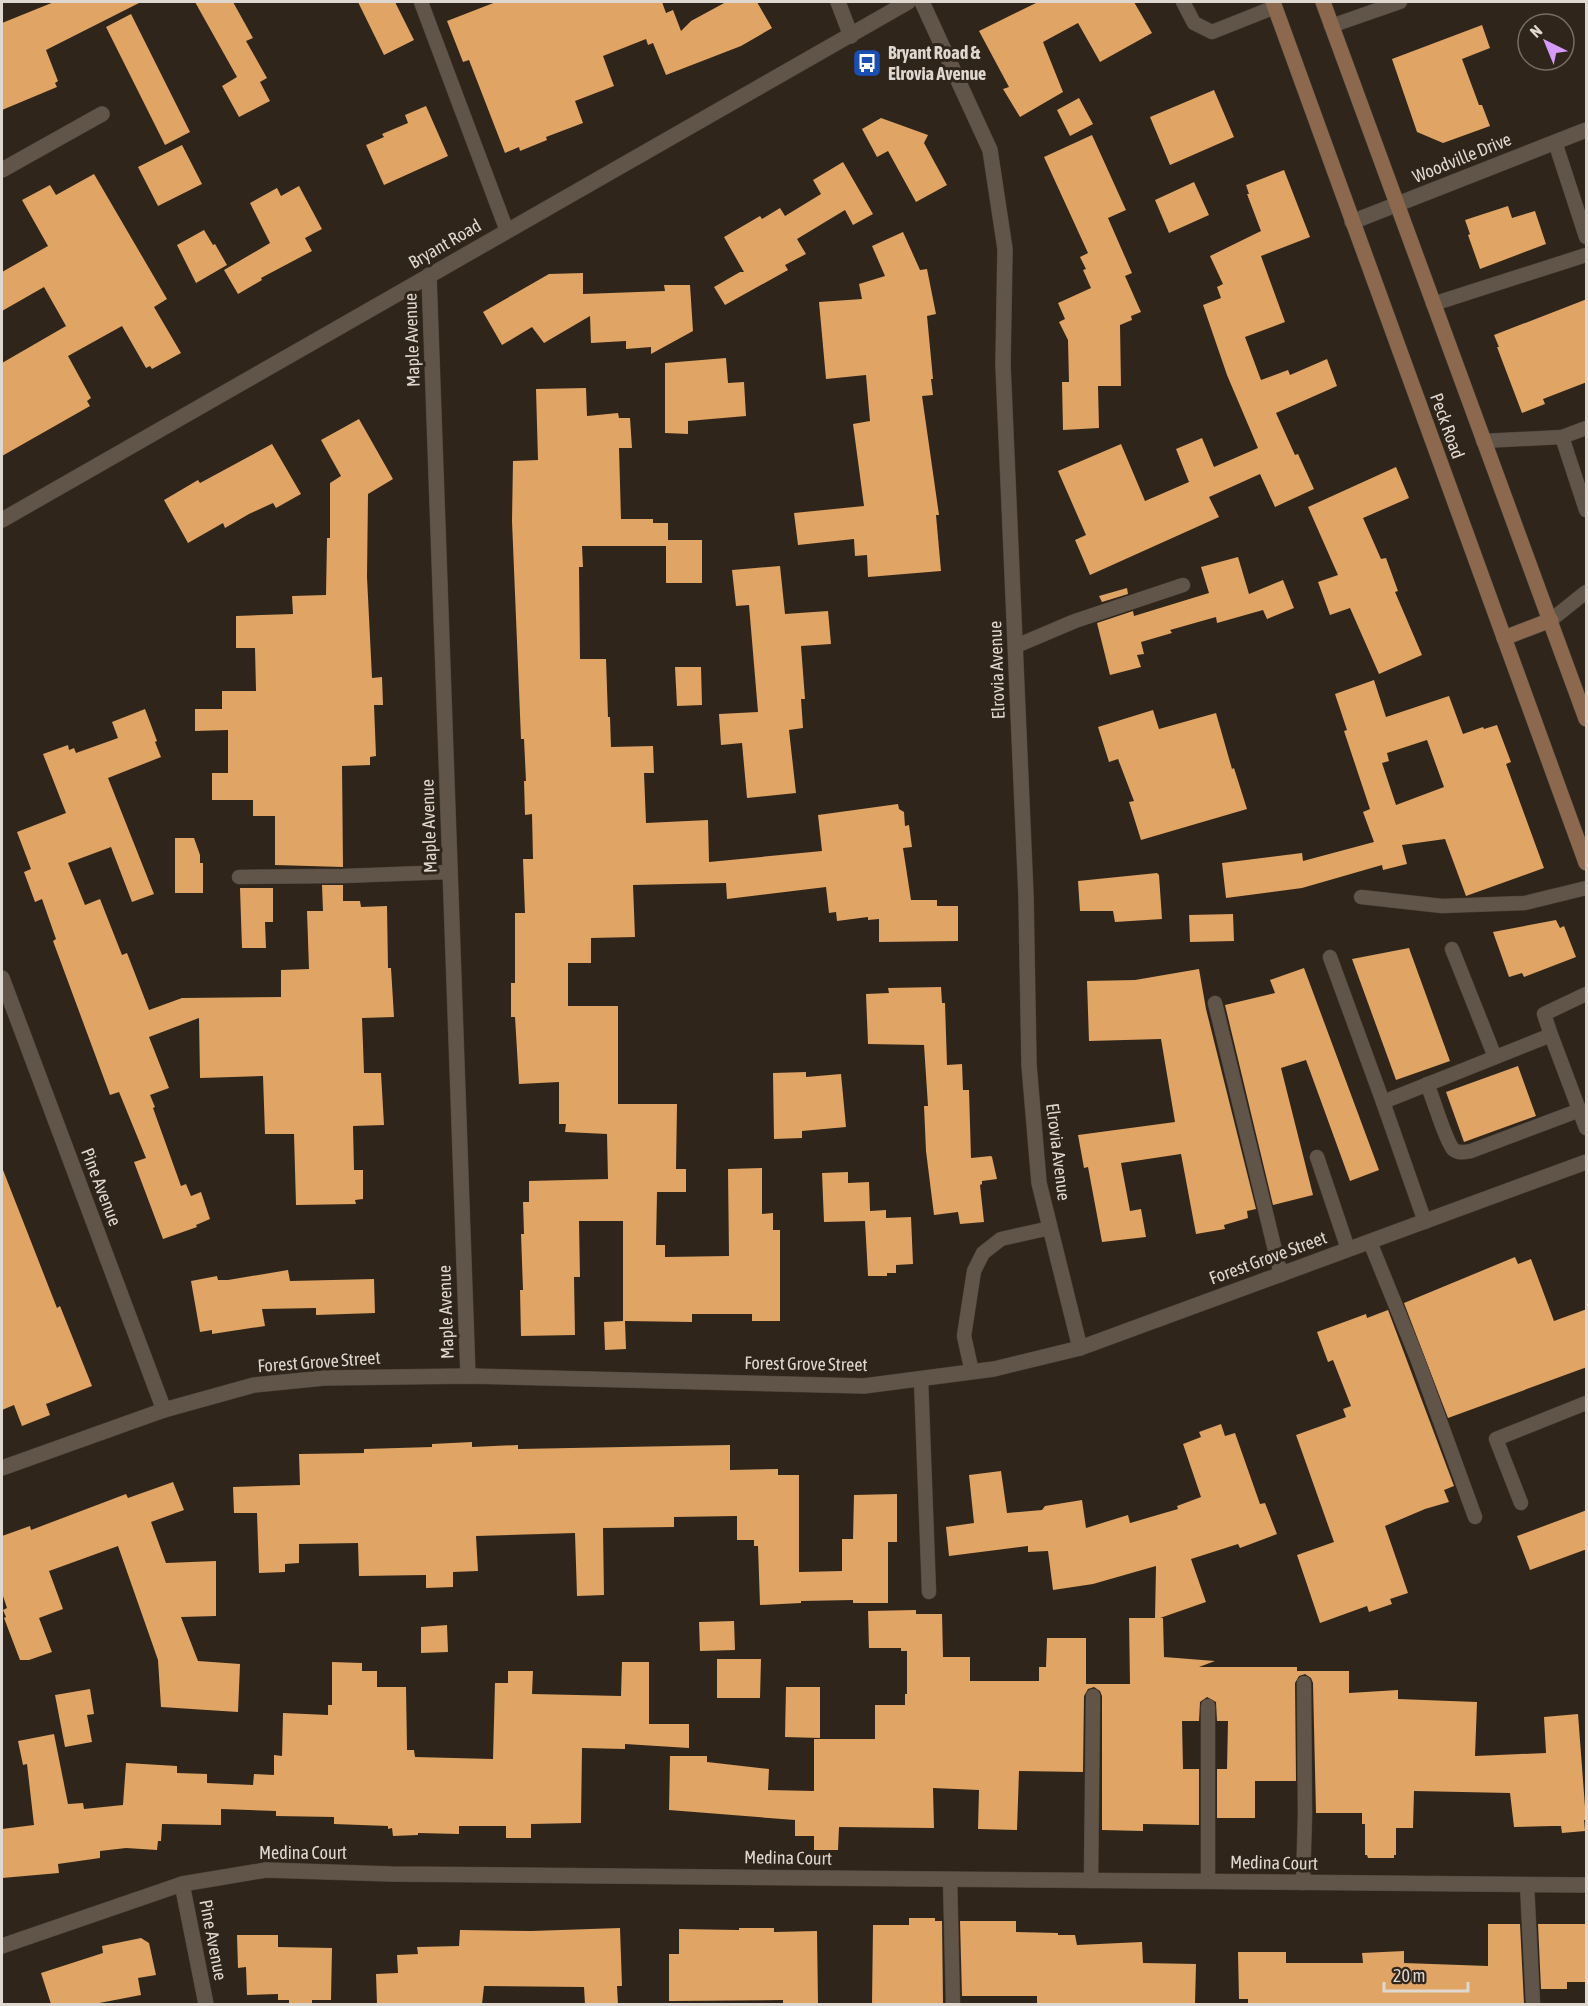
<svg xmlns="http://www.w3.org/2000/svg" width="1588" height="2006" viewBox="0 0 1588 2006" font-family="'Asap Condensed',sans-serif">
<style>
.building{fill:#e0a465;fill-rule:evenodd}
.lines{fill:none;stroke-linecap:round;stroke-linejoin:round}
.service-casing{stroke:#4b433a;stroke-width:15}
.minor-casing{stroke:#4b433a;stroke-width:16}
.secondary-casing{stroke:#4b433a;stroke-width:16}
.service{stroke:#615549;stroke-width:14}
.minor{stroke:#615549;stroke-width:15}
.secondary{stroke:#8c694e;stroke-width:15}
.labels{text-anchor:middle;stroke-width:6;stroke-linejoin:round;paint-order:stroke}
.poi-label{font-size:18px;font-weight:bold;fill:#dfd8d1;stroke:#30251a;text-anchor:start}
.street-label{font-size:18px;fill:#dfd8d1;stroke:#30251a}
</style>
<rect width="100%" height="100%" fill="#30251a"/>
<!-- building -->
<g class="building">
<polygon points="54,2 141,2 46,50 58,81 55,83 57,87 2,110 2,23"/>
<polygon points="195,2 233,2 253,38 246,41 267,78 260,82 270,101 239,117 222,86 237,77"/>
<polygon points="358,2 395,2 414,40 384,55"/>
<polygon points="496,2 662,2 666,13 673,10 681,31 691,21 726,2 757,2 772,28 741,46 666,75 653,43 648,45 646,39 603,56 614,86 575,101 583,123 546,137 547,140 520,151 519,147 505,153 469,60 463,62 447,21"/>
<polygon points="1038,2 1134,2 1152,33 1100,62 1078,23 1043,42 1063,92 1020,117 1003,89 1009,87 979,31"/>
<polygon points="131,14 190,132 165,145 106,27"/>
<polygon points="1482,25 1490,48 1462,59 1479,105 1482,105 1490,126 1443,143 1417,132 1392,59"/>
<polygon points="1214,90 1234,137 1170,165 1150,117"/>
<polygon points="1079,98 1093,124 1070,136 1057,110"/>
<polygon points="426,106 448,156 384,185 366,145 384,137 382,134 408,123 405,115"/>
<polygon points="881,118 928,135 924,143 947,185 916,202 888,151 877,157 862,129"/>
<polygon points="1092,135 1126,210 1108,218 1132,273 1125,276 1141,312 1131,316 1132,320 1120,325 1121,386 1098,386 1099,428 1063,430 1062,382 1069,382 1068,340 1059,322 1065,319 1058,303 1091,288 1083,270 1086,269 1080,257 1088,253 1044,157"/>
<polygon points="182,145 202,184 158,206 138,167"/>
<polygon points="843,162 873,214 853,225 845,210 797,239 806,254 785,265 788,270 725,305 714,287 740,272 744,272 724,237 760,216 762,219 780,208 785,216 821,194 813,180"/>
<polygon points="1284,170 1310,237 1261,256 1285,322 1245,337 1261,380 1288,370 1290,375 1327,359 1337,386 1276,413 1295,455 1298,454 1314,489 1275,507 1260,474 1209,497 1219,517 1090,575 1075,540 1086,535 1058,471 1121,444 1145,501 1189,482 1176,449 1202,438 1214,467 1258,448 1227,375 1203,305 1221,298 1217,287 1223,284 1210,256 1261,231 1247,194 1249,194 1246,185"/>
<polygon points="94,174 167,299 154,307 181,353 152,369 150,366 146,368 122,326 68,356 91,398 87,401 90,406 2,456 2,363 66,326 44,287 2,311 2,272 48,246 22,200 50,185 56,195"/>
<polygon points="1194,182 1209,215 1169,233 1155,200"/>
<polygon points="299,186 322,229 305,238 312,251 261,278 262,280 238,294 224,270 270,243 250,203 277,188 281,196"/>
<polygon points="1508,206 1512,218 1535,211 1546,244 1480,269 1468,235 1470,234 1465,220"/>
<polygon points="204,230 213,245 215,244 227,265 196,283 177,245"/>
<polygon points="903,232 920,270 927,269 936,314 927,316 933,379 931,379 933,395 922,396 939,515 936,515 941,571 868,577 867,555 855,556 854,539 798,545 794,513 864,506 853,424 870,421 866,375 826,379 819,302 862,299 859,284 885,276 872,246"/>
<polygon points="583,273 583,294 665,291 664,285 690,285 693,331 651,354 651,347 626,349 626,341 591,343 590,316 544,343 532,327 502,345 483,312 549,274"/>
<polygon points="1587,299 1587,382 1543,399 1545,404 1522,413 1497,347 1499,347 1494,335"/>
<polygon points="726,358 728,383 744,382 746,416 688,421 688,434 665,433 665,363"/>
<polygon points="586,388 587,416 618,413 619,418 630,418 632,448 619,448 621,519 653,519 653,523 668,523 668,540 702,540 702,583 666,583 666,546 582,546 583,567 579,567 580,659 606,659 608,717 610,717 611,747 653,746 654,773 644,773 646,823 708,820 709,862 822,851 818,815 898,804 899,809 904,812 905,826 909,825 912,847 903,848 911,900 937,900 937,906 958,906 958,941 879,942 879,919 868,920 868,917 837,921 836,912 829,913 826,887 727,899 726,883 633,885 635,937 591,938 591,963 568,963 568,1006 618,1006 618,1104 677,1104 676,1169 686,1169 686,1192 657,1192 656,1245 665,1245 665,1257 729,1256 728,1169 762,1168 762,1214 773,1213 773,1230 780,1230 780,1321 752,1321 752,1314 692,1314 692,1322 625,1321 626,1349 605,1350 604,1322 623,1321 623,1221 579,1221 580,1277 574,1277 575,1335 521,1336 520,1290 523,1290 521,1234 524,1234 523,1202 529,1202 529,1181 608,1179 607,1134 565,1132 566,1124 559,1124 559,1082 519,1084 515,1017 511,1017 511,983 515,983 515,913 525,913 523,859 533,859 532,814 525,815 524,781 526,781 524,739 521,739 512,521 513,461 538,460 536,389"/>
<polygon points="359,419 393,479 368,494 367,577 372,678 382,677 383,705 374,705 376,756 370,757 370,765 342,766 343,867 275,865 275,816 253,816 253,800 212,800 212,773 228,773 228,730 195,731 195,709 222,709 222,691 256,691 255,648 236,648 236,616 293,614 292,596 326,595 327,538 330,538 330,483 341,476 321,440"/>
<polygon points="272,444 301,494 276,508 273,503 249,514 225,528 223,523 188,543 164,500 198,480 200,483"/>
<polygon points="1396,467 1409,498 1363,518 1381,559 1386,558 1398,591 1395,592 1422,655 1379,674 1350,608 1330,615 1318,582 1338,575 1308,507"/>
<polygon points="1238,557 1249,594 1283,580 1294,608 1267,619 1263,610 1217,623 1216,617 1170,630 1172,633 1141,642 1144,654 1137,655 1141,667 1110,675 1097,623 1133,611 1134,616 1209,593 1201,567"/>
<polygon points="780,566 785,614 828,611 831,644 801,646 805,699 801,699 803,728 789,730 796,793 747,798 742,743 721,745 719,714 758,712 749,605 736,606 732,570"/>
<polygon points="1127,588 1128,594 1102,602 1099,596"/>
<polygon points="675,667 701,667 702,705 677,706"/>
<path d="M 1374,680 L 1386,717 L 1449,696 L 1463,734 L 1483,727 L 1484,729 L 1497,725 L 1511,762 L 1506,764 L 1544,868 L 1466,896 L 1445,839 L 1402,845 L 1407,864 L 1383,870 L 1382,865 L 1302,888 L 1226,898 L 1222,863 L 1302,853 L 1303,861 L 1374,842 L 1363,812 L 1370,809 L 1344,731 L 1347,730 L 1335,694 ZM 1427,740 L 1444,787 L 1396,805 L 1382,763 L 1389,761 L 1387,753 Z"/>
<polygon points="145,709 157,741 155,742 161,757 108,778 154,894 132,902 111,847 68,863 85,905 100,899 122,955 127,953 149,1010 182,998 281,997 281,970 309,969 307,911 323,911 322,885 343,885 343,901 360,901 361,907 387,906 388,968 391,968 394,1017 362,1018 364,1073 381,1073 384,1125 353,1126 354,1170 363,1170 363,1199 355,1200 356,1204 296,1205 294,1134 265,1134 263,1076 200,1078 199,1018 149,1037 169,1088 150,1095 155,1107 153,1108 181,1186 186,1184 191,1196 201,1192 210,1219 196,1225 197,1227 163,1239 134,1162 146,1158 119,1092 110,1095 53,941 56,939 42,899 35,902 24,872 31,869 17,832 66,813 43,754 68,745 69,750 74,748 76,753 118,738 112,722"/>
<polygon points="1153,710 1159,729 1216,713 1232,769 1234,768 1247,809 1141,840 1129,802 1134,801 1118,759 1109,762 1098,727"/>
<polygon points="175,838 194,838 200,855 200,863 203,863 203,893 175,893"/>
<polygon points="1157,873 1159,875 1162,919 1115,922 1113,911 1080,911 1078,881"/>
<polygon points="240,888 273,888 273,922 265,922 266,948 242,948"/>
<polygon points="1233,914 1234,941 1190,942 1189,915"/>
<polygon points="1556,920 1560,928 1564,926 1576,957 1524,977 1522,973 1509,977 1493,932"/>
<polygon points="1409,948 1450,1061 1396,1080 1352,959"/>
<polygon points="1304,968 1379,1170 1350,1181 1306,1060 1281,1068 1313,1195 1273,1205 1225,1005 1275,993 1270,980"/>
<polygon points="1199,969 1206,1009 1256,1209 1247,1211 1248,1218 1224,1225 1225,1229 1196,1234 1181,1154 1121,1163 1130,1211 1141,1209 1146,1237 1102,1242 1088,1167 1084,1168 1078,1135 1175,1122 1161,1039 1089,1041 1087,981 1135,980"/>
<polygon points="941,987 942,1003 945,1003 947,1065 962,1064 963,1090 969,1090 971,1158 991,1156 992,1157 997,1179 982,1181 982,1184 980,1185 984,1222 960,1224 958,1212 934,1215 926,1151 924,1106 928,1106 924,1045 868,1044 866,994 889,993 888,988"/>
<polygon points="1518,1066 1536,1116 1464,1142 1446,1092"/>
<polygon points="806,1072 806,1077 841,1074 846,1127 802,1131 802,1138 774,1139 773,1073"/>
<polygon points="2,1170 3,1170 57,1308 60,1306 92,1386 46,1404 50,1415 22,1426 14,1405 2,1410"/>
<polygon points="848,1172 848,1183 869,1182 870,1211 886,1210 886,1218 911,1217 913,1264 896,1265 896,1273 887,1273 887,1276 868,1276 865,1221 824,1222 822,1173"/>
<polygon points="1515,1257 1518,1264 1531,1259 1554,1321 1587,1309 1587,1367 1448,1418 1404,1303"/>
<polygon points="288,1270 290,1281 374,1279 375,1313 316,1315 316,1308 262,1309 265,1326 212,1334 212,1330 200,1332 191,1281 217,1276 218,1280 228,1280"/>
<polygon points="1388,1310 1454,1486 1444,1490 1449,1502 1425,1509 1385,1526 1408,1593 1390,1599 1392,1604 1369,1612 1367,1606 1320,1623 1297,1555 1334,1542 1296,1435 1346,1417 1343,1409 1351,1406 1333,1360 1328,1362 1317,1332 1366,1314 1367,1318"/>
<polygon points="1221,1424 1225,1436 1235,1433 1260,1504 1265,1503 1277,1534 1240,1548 1238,1544 1191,1559 1206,1602 1160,1618 1163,1618 1164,1657 1215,1661 1199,1667 1297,1667 1297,1671 1349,1671 1349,1693 1398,1690 1398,1699 1477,1702 1475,1756 1546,1753 1544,1717 1578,1714 1586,1820 1584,1820 1585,1831 1562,1833 1561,1826 1552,1826 1514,1827 1510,1793 1414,1791 1413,1828 1396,1828 1396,1855 1394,1855 1394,1858 1368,1858 1367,1855 1365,1855 1365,1824 1362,1824 1362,1813 1316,1813 1313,1683 1311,1678 1305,1674 1299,1676 1295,1683 1296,1781 1255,1781 1255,1818 1217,1818 1217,1769 1227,1769 1228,1721 1217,1721 1216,1702 1207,1697 1200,1702 1199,1721 1182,1721 1183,1769 1199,1769 1199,1825 1143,1824 1143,1831 1102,1830 1102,1696 1100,1691 1094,1687 1088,1689 1084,1696 1083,1772 1019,1771 1017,1830 978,1829 979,1790 933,1788 934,1828 839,1827 838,1850 814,1850 814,1836 795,1836 795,1820 669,1810 670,1756 707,1756 707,1762 769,1769 768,1790 814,1791 814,1739 875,1739 875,1705 905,1705 905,1694 907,1694 907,1651 901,1651 901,1648 869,1648 868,1611 916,1610 916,1614 942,1614 943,1657 970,1657 970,1681 1039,1681 1039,1667 1046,1667 1047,1638 1086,1638 1086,1684 1130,1684 1129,1618 1155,1618 1156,1566 1093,1584 1053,1590 1048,1551 1028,1552 1028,1546 949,1556 946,1527 974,1523 969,1475 1001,1471 1007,1513 1042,1510 1045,1506 1082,1500 1086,1528 1128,1515 1130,1523 1178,1509 1177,1506 1201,1497 1183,1444 1201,1437 1199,1432"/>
<polygon points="472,1442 472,1447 518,1445 518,1449 730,1445 730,1470 778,1469 778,1475 799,1475 799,1572 842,1571 842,1539 853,1539 854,1495 897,1494 897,1542 888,1542 888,1603 853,1603 853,1600 801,1601 801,1603 760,1605 758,1546 754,1546 754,1540 737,1540 737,1516 674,1517 674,1527 603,1528 604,1595 577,1596 575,1533 476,1536 478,1571 453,1572 453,1587 426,1588 426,1575 359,1576 358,1543 299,1544 299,1563 285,1564 285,1572 259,1573 257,1513 234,1513 233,1487 300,1485 299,1454 364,1453 364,1449 432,1447 432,1444"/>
<polygon points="173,1482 184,1510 151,1522 166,1563 216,1561 216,1616 181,1617 198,1661 240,1664 238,1712 161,1707 158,1660 118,1546 49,1571 63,1609 39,1618 52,1652 29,1660 20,1660 4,1618 6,1617 3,1610 7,1608 2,1593 2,1536 30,1526 31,1530 126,1494 128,1498"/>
<polygon points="1587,1510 1587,1549 1530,1570 1517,1536"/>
<polygon points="734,1621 735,1650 700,1651 699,1622"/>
<polygon points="447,1625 448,1652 421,1653 421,1627"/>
<polygon points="717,1659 761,1659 760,1698 717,1698"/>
<polygon points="332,1662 362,1663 362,1671 377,1671 377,1687 406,1687 407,1750 414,1750 415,1757 493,1759 495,1683 508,1683 508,1671 533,1671 532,1694 621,1696 622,1662 649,1662 649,1724 689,1724 689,1748 625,1744 625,1749 582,1748 581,1823 531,1824 531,1838 506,1838 506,1826 459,1826 459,1834 418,1833 418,1835 393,1836 392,1828 388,1829 388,1826 334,1824 334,1817 276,1816 276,1811 221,1809 221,1825 162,1824 161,1841 158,1841 157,1850 126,1848 100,1851 100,1858 58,1864 59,1873 2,1878 2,1829 34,1825 27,1764 23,1765 18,1741 54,1734 68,1804 83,1803 84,1809 123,1805 126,1763 177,1766 177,1773 207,1774 207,1783 253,1785 254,1774 274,1775 274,1755 282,1756 283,1713 328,1715 328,1705 332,1705"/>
<polygon points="786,1687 820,1687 820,1738 785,1737"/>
<polygon points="90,1689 94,1714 87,1715 92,1742 65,1747 55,1695"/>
<polygon points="909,1918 935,1918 935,1921 942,1921 943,2004 872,2004 873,1925 909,1925"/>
<polygon points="960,1921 1016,1921 1016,1932 1058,1933 1058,1935 1075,1935 1077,1945 1142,1942 1143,1963 1196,1964 1195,2004 1037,2004 1037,1996 962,1996"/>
<polygon points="1488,1924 1520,1924 1524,2004 1248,2004 1248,1999 1239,1999 1238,1952 1286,1952 1286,1963 1363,1963 1362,1953 1404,1951 1404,1963 1488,1966"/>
<polygon points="1538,1924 1587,1924 1587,1982 1567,1982 1567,1989 1541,1989"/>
<polygon points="620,1928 622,1986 617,1986 618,2004 585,2004 584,1987 484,1986 482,2004 377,2004 376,1974 398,1973 397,1955 418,1954 417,1947 459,1946 460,1930 531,1931"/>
<polygon points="739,1928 774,1928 774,1932 817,1931 818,2004 783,2004 783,2000 669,2001 669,1954 679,1954 679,1929 739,1930"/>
<polygon points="237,1935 278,1935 278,1947 332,1948 331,2000 312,2000 312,2004 289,2004 289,2000 278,2000 278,1994 247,1995 246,1967 238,1968"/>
<polygon points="141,1938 149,1943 156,1975 138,1978 141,1995 94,2004 51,2004 41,1973 103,1953 102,1946"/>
</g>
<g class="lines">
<!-- service casing -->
<g class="service-casing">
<g id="service">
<polyline points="421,2 507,231"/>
<polyline points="1183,2 1194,23 1212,32 1275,7"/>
<polyline points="1331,26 1400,2"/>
<polyline points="1555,142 1586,237"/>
<polyline points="1433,304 1586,255"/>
<polyline points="1562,437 1586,510"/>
<polyline points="1483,441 1562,437 1586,428"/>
<polyline points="1551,620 1586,592"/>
<polyline points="1016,646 1075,621 1183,585"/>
<polyline points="239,877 343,876 450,872"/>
<polyline points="1361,897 1442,906 1525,903 1586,888"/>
<polyline points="1452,949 1495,1057"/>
<polyline points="1330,957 1383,1102"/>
<polyline points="1215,1003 1281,1275"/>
<polyline points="1551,1035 1544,1014 1586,994"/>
<path d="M 1427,1084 C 1433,1097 1445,1140 1453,1149 C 1458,1154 1465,1152 1471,1151 L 1580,1110"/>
<polyline points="1317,1157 1348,1249"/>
<polyline points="1425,1222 1383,1102 1551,1035 1586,1128"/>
<polyline points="1370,1242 1417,1358 1475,1517"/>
<polyline points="972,1372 964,1336 974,1271 983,1253 1001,1239 1050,1228"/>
<polyline points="921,1379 929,1592"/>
<polyline points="1521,1503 1496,1439 1586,1403"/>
<polyline points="1208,1706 1208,1881"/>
<polyline points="950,1879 953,2004"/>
<polyline points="1091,1881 1093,1696"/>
<polyline points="1303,1883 1305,1814 1304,1683"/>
<polyline points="1527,1885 1533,2004"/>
</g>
</g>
<!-- minor casing -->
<g class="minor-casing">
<g id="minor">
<polyline points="838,2 851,36"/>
<polyline points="922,2 990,150 1005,249 1003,365 1026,896 1029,1065 1039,1183 1080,1348"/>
<polyline points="2,170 102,114"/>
<polyline points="1352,222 1586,130"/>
<polyline points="429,275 468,1376"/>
<polyline points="2,520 908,2"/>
<polyline points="2,978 164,1410"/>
<polyline points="2,1468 164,1410 254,1385 324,1378 468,1376 864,1386 994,1369 1080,1348 1586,1162"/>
<polyline points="182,1884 206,2004"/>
<polyline points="2,1946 182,1884 266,1870 391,1874 1586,1885"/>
</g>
</g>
<!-- secondary casing -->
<g class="secondary-casing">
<g id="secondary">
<polyline points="1273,2 1586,863"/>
<polyline points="1323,2 1586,719"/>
<polyline points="1504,638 1551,620"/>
</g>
</g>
<!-- service -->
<use href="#service" class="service"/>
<!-- minor -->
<use href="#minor" class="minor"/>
<!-- secondary -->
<use href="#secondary" class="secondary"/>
</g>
<!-- icons -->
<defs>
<g id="bus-square" transform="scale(1.5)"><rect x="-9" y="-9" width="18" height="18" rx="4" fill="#1a4fb4" stroke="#30251a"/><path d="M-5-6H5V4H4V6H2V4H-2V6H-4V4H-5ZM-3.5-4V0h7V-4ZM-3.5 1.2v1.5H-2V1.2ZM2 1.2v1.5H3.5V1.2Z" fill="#fff"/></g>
</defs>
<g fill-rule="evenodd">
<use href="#bus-square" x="867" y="63"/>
</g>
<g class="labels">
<!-- poi labels -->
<g class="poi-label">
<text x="888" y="59">Bryant Road &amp;<tspan x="888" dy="21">Elrovia Avenue</tspan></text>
</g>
<!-- street labels -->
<g class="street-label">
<text transform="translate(1462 158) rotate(-22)" y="6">Woodville Drive</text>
<text transform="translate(445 244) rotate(-30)" y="6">Bryant Road</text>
<text transform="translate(412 340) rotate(-92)" y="6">Maple Avenue</text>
<text transform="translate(1447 426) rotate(70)" y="6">Peck Road</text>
<text transform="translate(997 670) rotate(-92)" y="6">Elrovia Avenue</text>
<text transform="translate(429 826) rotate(-92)" y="6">Maple Avenue</text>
<text transform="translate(1058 1152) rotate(83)" y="6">Elrovia Avenue</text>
<text transform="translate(101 1187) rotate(69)" y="6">Pine Avenue</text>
<text transform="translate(1268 1258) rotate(-20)" y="6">Forest Grove Street</text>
<text transform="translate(446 1312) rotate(-92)" y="6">Maple Avenue</text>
<text transform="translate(319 1362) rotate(-4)" y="6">Forest Grove Street</text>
<text transform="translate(806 1364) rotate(1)" y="6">Forest Grove Street</text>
<text x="303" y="1859">Medina Court</text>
<text transform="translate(788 1858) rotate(1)" y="6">Medina Court</text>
<text transform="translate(1274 1863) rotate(1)" y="6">Medina Court</text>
<text transform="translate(213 1940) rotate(79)" y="6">Pine Avenue</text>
</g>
</g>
<!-- border -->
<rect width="1588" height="2006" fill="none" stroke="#dfd8d1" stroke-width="6"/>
<!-- north arrow -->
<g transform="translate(1546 42) rotate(317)"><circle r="28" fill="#30251a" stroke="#766d63" stroke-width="1.5"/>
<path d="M0-4.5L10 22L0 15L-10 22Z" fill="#d69bf9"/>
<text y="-9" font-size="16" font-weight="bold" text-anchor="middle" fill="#dfd8d1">N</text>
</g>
<!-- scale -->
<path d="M1384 1982v9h84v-9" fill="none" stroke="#dfd8d1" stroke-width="3"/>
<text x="1393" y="1982" font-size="18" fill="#dfd8d1" stroke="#30251a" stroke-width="4.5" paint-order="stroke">20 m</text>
</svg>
